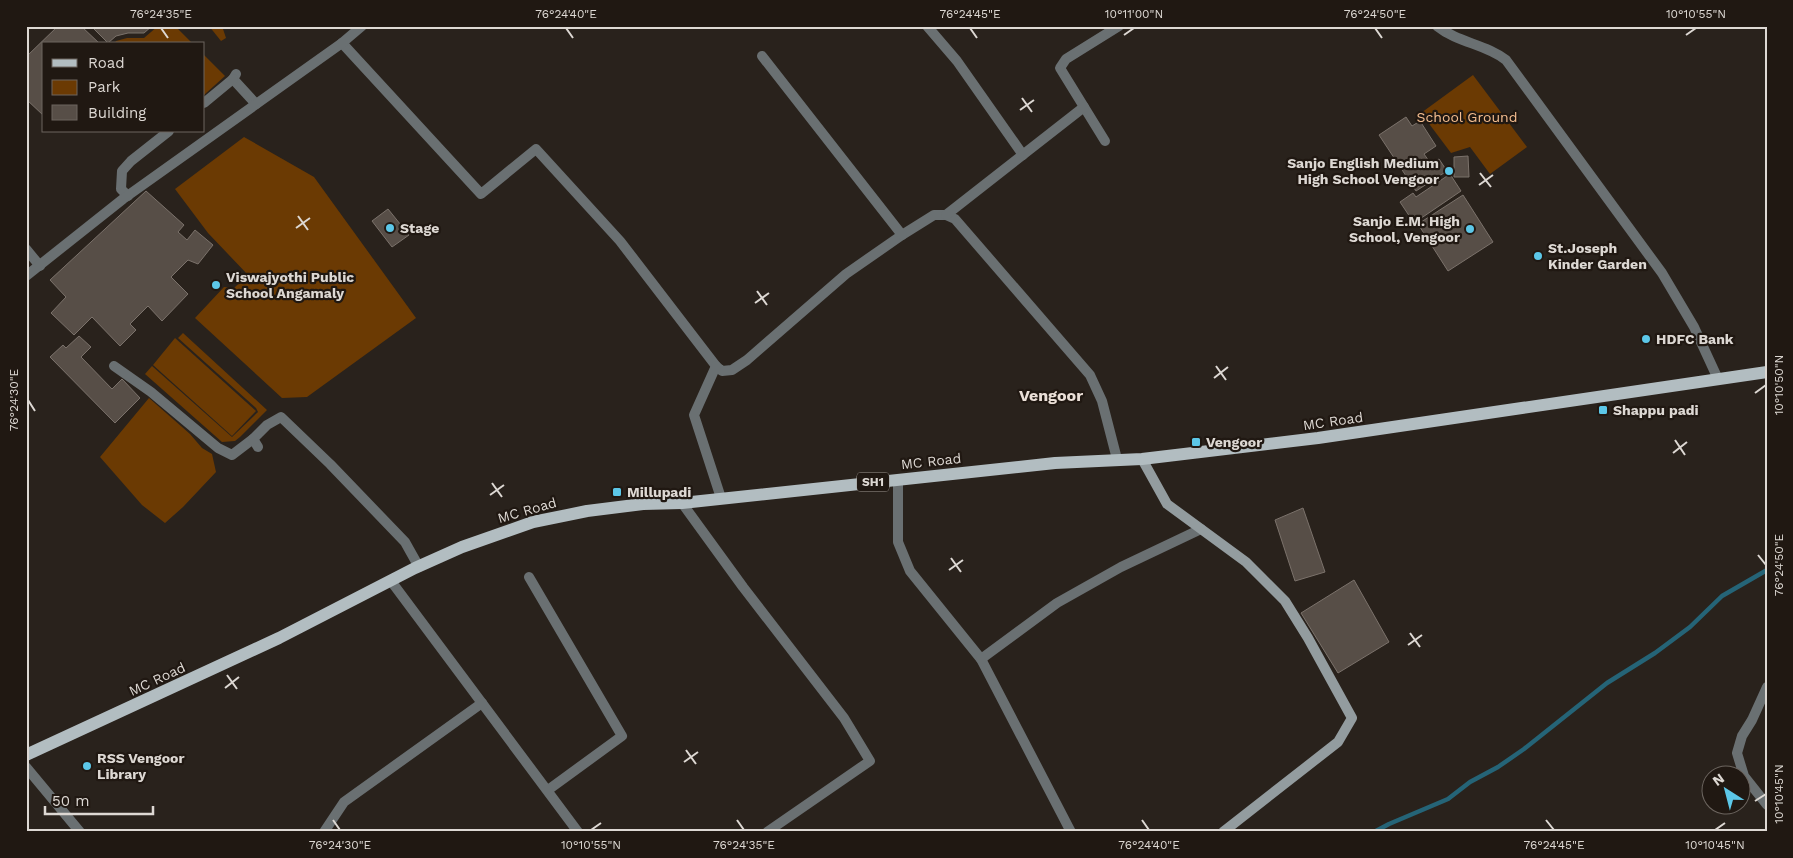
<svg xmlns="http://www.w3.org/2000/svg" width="1793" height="858" viewBox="0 0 1793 858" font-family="'Work Sans',sans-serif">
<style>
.green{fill:#6b3a03}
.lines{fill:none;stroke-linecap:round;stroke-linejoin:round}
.stream{stroke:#256477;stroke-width:4.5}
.building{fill:#574e47;stroke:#7b726b}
.street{stroke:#6a7072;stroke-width:10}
.secondary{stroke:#939c9f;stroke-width:10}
.primary{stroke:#b2bdc1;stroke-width:12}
.ticks{fill:none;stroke:#ddd8d3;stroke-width:2}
.poi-dot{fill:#5cc7e8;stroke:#201812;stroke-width:2}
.labels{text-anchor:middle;stroke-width:4.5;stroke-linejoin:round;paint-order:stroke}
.shield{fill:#201812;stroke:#a49e99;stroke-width:1}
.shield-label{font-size:12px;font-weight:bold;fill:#ddd8d3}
.park-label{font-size:14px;fill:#f5be90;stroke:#201812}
.poi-label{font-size:14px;font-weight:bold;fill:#ddd8d3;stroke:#201812;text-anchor:start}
.street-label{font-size:14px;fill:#ddd8d3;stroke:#201812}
.quarter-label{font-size:16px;font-weight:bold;fill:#ebe0d8;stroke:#201812}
.neatline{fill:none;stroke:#ddd8d3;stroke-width:2}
.ticks-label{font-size:12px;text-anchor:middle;fill:#ddd8d3}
</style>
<rect width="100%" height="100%" fill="#29221c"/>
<!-- green -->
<g class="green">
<polygon points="158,26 175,26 193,44 114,44 116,41 127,38 144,38"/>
<polygon points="209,26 222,26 226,38 221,41"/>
<polygon points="204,55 225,76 204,95"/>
<polygon points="1473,75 1527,147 1490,174 1470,147 1451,153 1421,113"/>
<polygon points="244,137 314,177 416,318 307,397 282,398 195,318 224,287 234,288 248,275 208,233 175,189"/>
<polygon points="183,333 267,410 240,437 235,441 222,442 145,374 152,366 232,437 258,412 256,408 178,338"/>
<polygon points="175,338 256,411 232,436 153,365"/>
<polygon points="149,398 190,434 202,448 212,454 216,472 183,507 165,523 142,505 100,457"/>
</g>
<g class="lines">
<!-- stream -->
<polyline class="stream" points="1374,832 1389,824 1448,799 1470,782 1498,767 1524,749 1607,683 1655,653 1690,627 1722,596 1767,570"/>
</g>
<!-- building -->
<g class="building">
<polygon points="58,26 81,26 100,44 44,44 44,116 26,99 26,57"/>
<polygon points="91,26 152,26 144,33 128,33 116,36 108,43"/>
<polygon points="1406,117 1412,126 1420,121 1436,146 1424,154 1431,164 1439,159 1447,171 1416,191 1379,135"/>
<polygon points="1468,156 1469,177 1454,177 1454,157"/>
<polygon points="1450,174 1461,191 1414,223 1400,202 1413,193 1416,197"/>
<polygon points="146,191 184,225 178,232 187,240 195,230 213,245 198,264 188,260 171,277 188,294 162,321 148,306 130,324 136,330 120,346 92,317 74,335 51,313 66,297 50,280"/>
<polygon points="1463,195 1493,242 1448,271 1418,224"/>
<polygon points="388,209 409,235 392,247 372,221"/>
<polygon points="79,336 91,347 81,357 112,389 122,379 140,398 115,423 50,357 63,345 66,348"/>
<polygon points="1303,508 1325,572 1295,581 1275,520"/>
<polygon points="1354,580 1389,642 1338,673 1301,613"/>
</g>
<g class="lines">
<!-- street -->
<g class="street">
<polyline points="927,26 957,61 1023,155"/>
<path d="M 1437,26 C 1458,43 1486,44 1506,60 L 1662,273 L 1694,327 L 1718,379"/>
<polyline points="342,43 481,194 536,149 620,241 716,366 722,371 732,370 747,360 846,274 902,235 934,215 946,215 955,219 1090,375 1102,401 1117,459"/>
<polyline points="762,56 902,235"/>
<polyline points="236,74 233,79 256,104"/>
<polyline points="204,103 233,79"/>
<polyline points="1105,141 1060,68 1066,59 1119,26"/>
<polyline points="128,196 121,189 122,171 131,161 169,131"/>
<polyline points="946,215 1084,107"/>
<polyline points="26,249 40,266"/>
<polyline points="26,276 123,199 342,43 362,26"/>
<polyline points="114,366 151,392 218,448 232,455 253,439"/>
<polyline points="716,366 694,415 721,498"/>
<polyline points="258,447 253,439 267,425 281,417 330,464 405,542 419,567"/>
<polyline points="898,480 898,542 910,571 981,659 1071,832"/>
<polyline points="682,503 743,587 844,718 870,761 767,832"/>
<polyline points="529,577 622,736 548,790"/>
<polyline points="391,581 578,832"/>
<polyline points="981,659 1057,603 1121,567 1201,529"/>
<polyline points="1767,687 1752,720 1742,736 1737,753 1744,776 1767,805"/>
<polyline points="26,767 80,832"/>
<polyline points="324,832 344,802 482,703"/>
</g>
<!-- secondary -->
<polyline class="secondary" points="1142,459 1167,504 1246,562 1285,601 1308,638 1352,718 1338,742 1223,832"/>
<!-- primary -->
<polyline class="primary" points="26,755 279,638 415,568 462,547 533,522 587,511 643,504 682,503 1055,463 1142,459 1318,438 1767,372"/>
</g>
<!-- ticks -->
<path class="ticks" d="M 161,28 L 168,38M 566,28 L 573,38M 970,28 L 977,38M 1375,28 L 1382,38M 1124,35 L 1134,28M 1686,35 L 1696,28M 1022,98 L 1032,112M 1020,110 L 1034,100M 1480,173 L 1491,187M 1479,185 L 1493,175M 298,216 L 308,230M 296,228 L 310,218M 757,291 L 767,305M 755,303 L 769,293M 1216,366 L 1226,380M 1214,378 L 1228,367M 1755,393 L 1766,385M 28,400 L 35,411M 1675,440 L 1685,455M 1673,453 L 1687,442M 492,483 L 502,497M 490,495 L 504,485M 1758,555 L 1766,565M 951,558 L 961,572M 949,570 L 963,560M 1410,633 L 1420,647M 1408,645 L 1422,635M 227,675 L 237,689M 225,688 L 239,677M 686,750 L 696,764M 684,762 L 698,752M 1755,801 L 1766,794M 333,820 L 340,830M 737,820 L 744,830M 1142,820 L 1149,830M 1546,820 L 1554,830M 591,830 L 601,823M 1715,830 L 1725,823"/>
<!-- markers -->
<g class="poi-dot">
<circle cx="1449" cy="171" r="5"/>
<circle cx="390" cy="228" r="5"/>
<circle cx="1470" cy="229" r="5"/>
<circle cx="1538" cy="256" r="5"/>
<circle cx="216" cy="285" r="5"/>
<circle cx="1646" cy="339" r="5"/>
<rect x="1598" y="405" width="10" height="10" rx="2.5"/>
<rect x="1191" y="437" width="10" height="10" rx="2.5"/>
<rect x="612" y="487" width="10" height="10" rx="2.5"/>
<circle cx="87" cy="766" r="5"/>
</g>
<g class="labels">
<!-- shield labels -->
<rect class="shield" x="857" y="472.5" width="32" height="19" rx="4"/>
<g class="shield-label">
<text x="873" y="486">SH1</text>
</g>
<!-- park labels -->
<g class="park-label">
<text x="1467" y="122">School Ground</text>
</g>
<!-- poi labels -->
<g class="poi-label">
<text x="1439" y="168" text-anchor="end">Sanjo English Medium<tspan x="1439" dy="16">High School Vengoor</tspan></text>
<text x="1460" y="226" text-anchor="end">Sanjo E.M. High<tspan x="1460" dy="16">School, Vengoor</tspan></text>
<text x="400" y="233">Stage</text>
<text x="1548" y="253">St.Joseph<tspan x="1548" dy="16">Kinder Garden</tspan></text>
<text x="226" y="282">Viswajyothi Public<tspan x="226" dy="16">School Angamaly</tspan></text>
<text x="1656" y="344">HDFC Bank</text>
<text x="1613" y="415">Shappu padi</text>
<text x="1206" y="447">Vengoor</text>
<text x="627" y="497">Millupadi</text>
<text x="97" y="763">RSS Vengoor<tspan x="97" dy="16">Library</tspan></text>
</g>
<!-- street labels -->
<g class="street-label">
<text transform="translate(1333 421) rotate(-8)" y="5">MC Road</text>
<text transform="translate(931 461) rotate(-6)" y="5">MC Road</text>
<text transform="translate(527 510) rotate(-16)" y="5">MC Road</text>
<text transform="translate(157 679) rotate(-25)" y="5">MC Road</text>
</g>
<!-- quarter labels -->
<g class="quarter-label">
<text x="1051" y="401">Vengoor</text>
</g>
</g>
<!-- border -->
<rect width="1793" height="858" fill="none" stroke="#201812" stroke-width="55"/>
<!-- legend -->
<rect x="42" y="42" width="162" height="90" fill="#201812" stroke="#6c655f"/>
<rect x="52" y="59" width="25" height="8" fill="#b2bdc1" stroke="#6c655f"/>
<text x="88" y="68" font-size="15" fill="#ddd8d3">Road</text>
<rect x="52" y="80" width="25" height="15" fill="#6b3a03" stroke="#6c655f"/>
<text x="88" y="92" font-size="15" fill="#ddd8d3">Park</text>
<rect x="52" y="105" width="25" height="15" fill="#574e47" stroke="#6c655f"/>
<text x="88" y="118" font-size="15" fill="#ddd8d3">Building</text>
<!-- north arrow -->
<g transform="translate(1726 790) rotate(324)"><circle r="24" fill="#201812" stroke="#6c655f"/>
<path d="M0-4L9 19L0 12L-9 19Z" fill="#5cc7e8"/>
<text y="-8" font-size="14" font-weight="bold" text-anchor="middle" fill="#ddd8d3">N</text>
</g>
<!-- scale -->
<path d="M45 806v8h108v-8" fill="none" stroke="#ddd8d3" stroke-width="2.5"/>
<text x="52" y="806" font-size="15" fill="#ddd8d3" stroke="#201812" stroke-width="4" paint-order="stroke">50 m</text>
<rect x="28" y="28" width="1738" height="802" class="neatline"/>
<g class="ticks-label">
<text x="161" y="18">76°24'35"E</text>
<text x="566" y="18">76°24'40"E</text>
<text x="970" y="18">76°24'45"E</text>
<text x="1134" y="18">10°11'00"N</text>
<text x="1375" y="18">76°24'50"E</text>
<text x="1696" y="18">10°10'55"N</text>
<text transform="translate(1779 385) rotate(-90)" y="4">10°10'50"N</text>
<text transform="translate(14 400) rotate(-90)" y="4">76°24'30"E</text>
<text transform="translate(1779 565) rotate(-90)" y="4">76°24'50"E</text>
<text transform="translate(1779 794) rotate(-90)" y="4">10°10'45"N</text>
<text x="340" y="849">76°24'30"E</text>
<text x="591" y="849">10°10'55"N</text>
<text x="744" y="849">76°24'35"E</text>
<text x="1149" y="849">76°24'40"E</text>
<text x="1554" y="849">76°24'45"E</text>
<text x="1715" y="849">10°10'45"N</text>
</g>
</svg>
